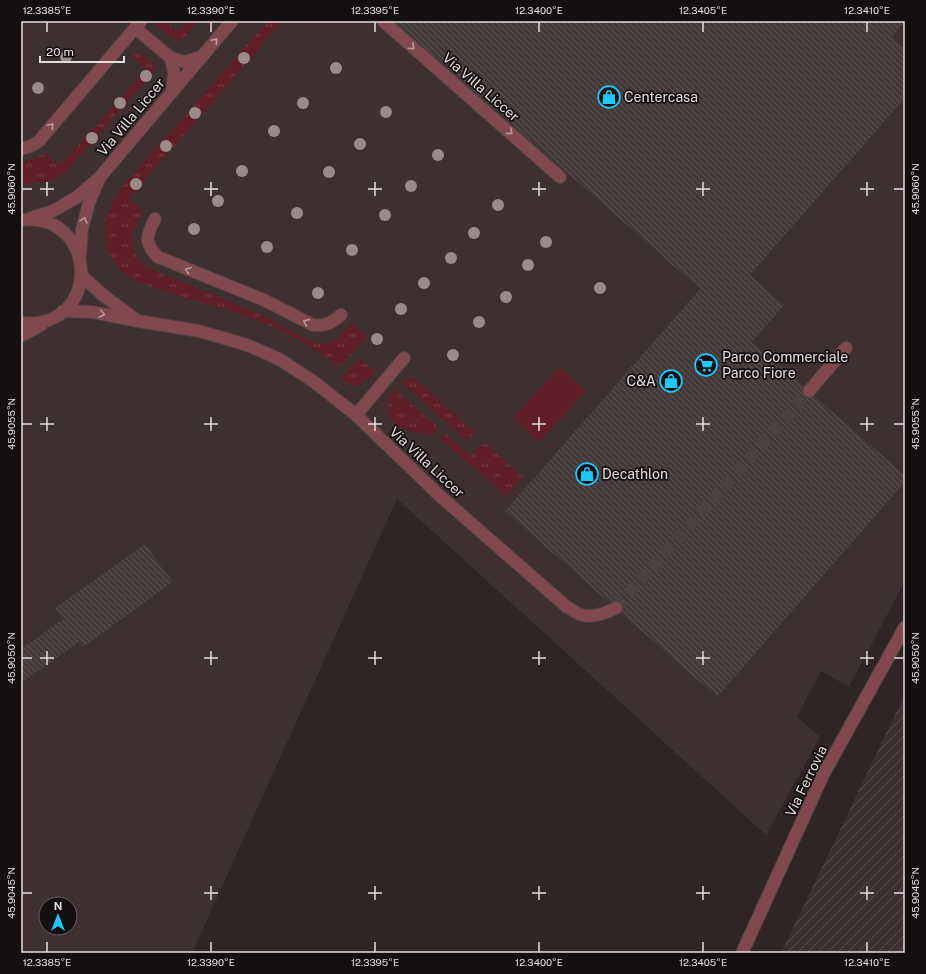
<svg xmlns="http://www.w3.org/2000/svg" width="926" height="974" viewBox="0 0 926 974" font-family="'Public Sans',sans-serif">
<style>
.built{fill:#3e2f30;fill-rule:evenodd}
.industrial{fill:url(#industrial-furrows)}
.grass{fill:url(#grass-tufts)}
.garden{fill:#5f1d27}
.building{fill:url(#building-back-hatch)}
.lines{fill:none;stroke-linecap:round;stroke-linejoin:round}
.minor-tunnel{stroke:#4a4142;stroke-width:12;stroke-dasharray:12 6;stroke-linecap:butt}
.minor-casing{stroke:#4c4343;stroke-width:14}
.minor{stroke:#81484d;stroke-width:12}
.tree{fill:#9c8a8b}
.oneway{stroke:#b79a9d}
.ticks{fill:none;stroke:#e4dede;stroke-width:1.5}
.labels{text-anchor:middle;stroke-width:3.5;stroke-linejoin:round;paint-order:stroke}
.street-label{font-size:14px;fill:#e4dede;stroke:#140f10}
.poi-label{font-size:14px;fill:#e4dede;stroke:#140f10;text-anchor:start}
.neatline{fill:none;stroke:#e4dede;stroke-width:1.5}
.ticks-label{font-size:10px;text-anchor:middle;fill:#e4dede}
</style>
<defs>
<pattern id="industrial-furrows" width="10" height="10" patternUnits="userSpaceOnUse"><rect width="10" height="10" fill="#3e2f30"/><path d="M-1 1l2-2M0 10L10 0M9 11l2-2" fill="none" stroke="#5a4d4e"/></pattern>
<pattern id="grass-tufts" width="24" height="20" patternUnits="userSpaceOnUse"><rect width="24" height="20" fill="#5f1d27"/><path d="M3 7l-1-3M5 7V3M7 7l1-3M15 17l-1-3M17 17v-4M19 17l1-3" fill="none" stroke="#763d46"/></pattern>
<pattern id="building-back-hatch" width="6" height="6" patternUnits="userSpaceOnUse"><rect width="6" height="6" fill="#433939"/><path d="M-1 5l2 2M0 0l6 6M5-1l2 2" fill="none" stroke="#5e5555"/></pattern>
</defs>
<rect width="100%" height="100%" fill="#2f2526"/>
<!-- built -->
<path class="built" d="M 21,21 L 905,21 L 905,581 L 849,687 L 821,671 L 797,717 L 820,737 L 766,835 L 397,499 L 192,953 L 21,953 ZM 46,904 L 70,904 L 70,928 L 46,928 Z"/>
<!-- industrial -->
<polygon class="industrial" points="905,694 905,953 781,953"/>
<!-- grass -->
<g class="grass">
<polygon points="160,21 166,21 178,32 188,21 198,21 181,41 169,36 156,25"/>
<path d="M 268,21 L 283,21 L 129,198 L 144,212 C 130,229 126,253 146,267 C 187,285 229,300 270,319 C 283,325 309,344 323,344 C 335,344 344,332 352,323 L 367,337 L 344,363 L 337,365 C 317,351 295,336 273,327 C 229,308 181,298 136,282 C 98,259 98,224 120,189 Z"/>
<path d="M 134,53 C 143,53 151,62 156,69 L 64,174 L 50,181 L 21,185 L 21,162 C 32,161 37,156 46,154 L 60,166 L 146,69 L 130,55 Z"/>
<path d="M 360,358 L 375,372 C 363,385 356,390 341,379 Z"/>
<polygon points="414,378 475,432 467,441 401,382 405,379"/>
<path d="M 394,389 L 438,427 L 431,435 C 423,433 414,432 406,430 C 386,422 382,406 394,389 Z"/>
<polygon points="445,434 471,456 484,442 523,477 507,496 440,439"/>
</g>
<!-- garden -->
<polygon class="garden" points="560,367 586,391 539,442 513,418"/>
<!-- building -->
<g class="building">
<polygon points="394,21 905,21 892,37 905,49 905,98 750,275 784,305 752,342 803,386 802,390 804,396 808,398 814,396 905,475 905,482 717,697 621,613 623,608 621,602 616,601 610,603 505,511 700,289"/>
<polygon points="145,544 173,582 83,647 79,642 21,683 21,649 63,619 55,608"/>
</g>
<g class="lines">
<!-- minor-tunnel -->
<polyline class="minor-tunnel" points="616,608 809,391"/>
<!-- minor casing -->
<g class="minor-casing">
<g id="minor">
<polyline points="383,21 560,177"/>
<polyline points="135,28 171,58 174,73 172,92"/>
<polyline points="171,58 185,62 201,57"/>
<polyline points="21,149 31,146 39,141 141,21"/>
<polyline points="100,177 232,21"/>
<polyline points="31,218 53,211 77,197 100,177 89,203 82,229 80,255"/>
<path d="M 155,219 C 146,236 144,243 158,257 L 264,300 L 313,325 C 327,326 331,323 341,315"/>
<path d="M 21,220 C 98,211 104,330 21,323"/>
<polyline points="63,311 92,312 138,321 104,296 82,276"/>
<path d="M 138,321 L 199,331 L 247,345 L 279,359 L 313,381 L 356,415 L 440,496 L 567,607 C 571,609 575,612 579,614 C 590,619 606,613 616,608"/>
<polyline points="21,336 41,325"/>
<polyline points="809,391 846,348"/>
<polyline points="356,415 404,358"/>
<polyline points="742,953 823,775 905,627"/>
</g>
</g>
<!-- minor -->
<use href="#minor" class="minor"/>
</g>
<!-- trees -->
<g class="tree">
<circle cx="66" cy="57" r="6"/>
<circle cx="244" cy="58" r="6"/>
<circle cx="336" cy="68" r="6"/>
<circle cx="146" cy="76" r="6"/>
<circle cx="38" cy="88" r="6"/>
<circle cx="120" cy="103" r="6"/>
<circle cx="303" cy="103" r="6"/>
<circle cx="386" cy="112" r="6"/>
<circle cx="195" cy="113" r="6"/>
<circle cx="274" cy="131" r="6"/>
<circle cx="92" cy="138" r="6"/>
<circle cx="360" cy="144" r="6"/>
<circle cx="166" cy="146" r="6"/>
<circle cx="438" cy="155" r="6"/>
<circle cx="242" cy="171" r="6"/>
<circle cx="329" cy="172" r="6"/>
<circle cx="136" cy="184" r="6"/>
<circle cx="411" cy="186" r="6"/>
<circle cx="218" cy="201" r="6"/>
<circle cx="498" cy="205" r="6"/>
<circle cx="297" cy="213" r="6"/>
<circle cx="385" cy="215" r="6"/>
<circle cx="194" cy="229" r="6"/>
<circle cx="474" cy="233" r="6"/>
<circle cx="546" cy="242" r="6"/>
<circle cx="267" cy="247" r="6"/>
<circle cx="352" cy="250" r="6"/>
<circle cx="451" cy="258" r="6"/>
<circle cx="528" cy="265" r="6"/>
<circle cx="424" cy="283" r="6"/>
<circle cx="600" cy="288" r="6"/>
<circle cx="318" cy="293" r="6"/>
<circle cx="506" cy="297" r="6"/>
<circle cx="401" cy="309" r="6"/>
<circle cx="479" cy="322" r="6"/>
<circle cx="377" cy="339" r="6"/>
<circle cx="453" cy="355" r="6"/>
</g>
<!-- one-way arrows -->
<defs><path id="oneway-chevron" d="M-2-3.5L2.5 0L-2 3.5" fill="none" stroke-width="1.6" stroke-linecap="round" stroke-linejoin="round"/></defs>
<g class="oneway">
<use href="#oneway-chevron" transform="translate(215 41) rotate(-49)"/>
<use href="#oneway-chevron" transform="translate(412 47) rotate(42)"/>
<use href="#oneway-chevron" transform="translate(51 126) rotate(-49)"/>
<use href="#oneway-chevron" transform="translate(510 132) rotate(40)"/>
<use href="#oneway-chevron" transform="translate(84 220) rotate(-74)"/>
<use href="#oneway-chevron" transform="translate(188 270) rotate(-158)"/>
<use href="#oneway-chevron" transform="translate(102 314) rotate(12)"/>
<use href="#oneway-chevron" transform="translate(306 322) rotate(-156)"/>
</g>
<!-- ticks -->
<path class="ticks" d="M 47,22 L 47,32M 211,22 L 211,32M 375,22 L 375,32M 539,22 L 539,32M 703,22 L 703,32M 867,22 L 867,32M 47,182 L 47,196M 211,182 L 211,196M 375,182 L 375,196M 539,182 L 539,196M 703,182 L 703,196M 867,182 L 867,196M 22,189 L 32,189M 40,189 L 54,189M 204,189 L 218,189M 368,189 L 382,189M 532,189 L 546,189M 696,189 L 710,189M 860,189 L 874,189M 894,189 L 904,189M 47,417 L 47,431M 211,417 L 211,431M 375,417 L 375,431M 539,417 L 539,431M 703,417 L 703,431M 867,417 L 867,431M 22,424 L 32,424M 40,424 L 54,424M 204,424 L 218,424M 368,424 L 382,424M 532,424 L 546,424M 696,424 L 710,424M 860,424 L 874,424M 894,424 L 904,424M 47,651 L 47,665M 211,651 L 211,665M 375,651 L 375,665M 539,651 L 539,665M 703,651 L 703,665M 867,651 L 867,665M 22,658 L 32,658M 40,658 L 54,658M 204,658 L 218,658M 368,658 L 382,658M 532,658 L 546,658M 696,658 L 710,658M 860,658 L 874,658M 894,658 L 904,658M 211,886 L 211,900M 375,886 L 375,900M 539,886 L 539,900M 703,886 L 703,900M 867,886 L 867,900M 22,893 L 32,893M 204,893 L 218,893M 368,893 L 382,893M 532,893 L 546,893M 696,893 L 710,893M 860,893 L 874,893M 894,893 L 904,893M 47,942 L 47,952M 211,942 L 211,952M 375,942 L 375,952M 539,942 L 539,952M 703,942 L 703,952M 867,942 L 867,952"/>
<!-- icons -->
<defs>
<g id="shop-ring" transform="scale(1.15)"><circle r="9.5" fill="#140f10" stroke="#1cc9fc" stroke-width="1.5"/><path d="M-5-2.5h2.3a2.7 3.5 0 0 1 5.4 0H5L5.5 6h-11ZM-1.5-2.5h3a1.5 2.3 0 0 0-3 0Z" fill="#1cc9fc"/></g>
<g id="supermarket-ring" transform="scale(1.15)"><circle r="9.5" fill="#140f10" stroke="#1cc9fc" stroke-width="1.5"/><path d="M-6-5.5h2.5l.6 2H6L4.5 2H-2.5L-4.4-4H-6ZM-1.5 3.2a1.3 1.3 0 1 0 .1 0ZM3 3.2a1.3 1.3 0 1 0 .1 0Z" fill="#1cc9fc"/></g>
</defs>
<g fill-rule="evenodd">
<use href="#shop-ring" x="609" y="97"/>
<use href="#supermarket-ring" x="706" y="365"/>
<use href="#shop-ring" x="671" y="381"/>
<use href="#shop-ring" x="587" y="474"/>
</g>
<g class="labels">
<!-- street labels -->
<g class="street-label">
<text transform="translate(481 87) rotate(41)" y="5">Via Villa Liccer</text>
<text transform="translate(131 117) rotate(-50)" y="5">Via Villa Liccer</text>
<text transform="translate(427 462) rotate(43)" y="5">Via Villa Liccer</text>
<text transform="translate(806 781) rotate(-64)" y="5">Via Ferrovia</text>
</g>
<!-- poi labels -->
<g class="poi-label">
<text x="624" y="102">Centercasa</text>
<text x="722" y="362">Parco Commerciale<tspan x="722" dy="16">Parco Fiore</tspan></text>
<text x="656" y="386" text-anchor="end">C&amp;A</text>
<text x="602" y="479">Decathlon</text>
</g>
</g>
<!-- border -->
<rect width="926" height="974" fill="none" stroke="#140f10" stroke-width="44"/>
<!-- north arrow -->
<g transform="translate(58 916)"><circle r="19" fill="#140f10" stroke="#676262"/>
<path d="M0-3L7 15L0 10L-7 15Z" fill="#1cc9fc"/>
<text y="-6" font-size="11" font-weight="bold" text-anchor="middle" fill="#e4dede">N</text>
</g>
<!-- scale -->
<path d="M40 56v6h84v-6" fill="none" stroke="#e4dede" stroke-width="2"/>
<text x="46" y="56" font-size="12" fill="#e4dede" stroke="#140f10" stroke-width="3" paint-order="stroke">20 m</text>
<rect x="22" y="22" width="882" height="930" class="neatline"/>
<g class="ticks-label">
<text x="47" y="14">12.3385°E</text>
<text x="211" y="14">12.3390°E</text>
<text x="375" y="14">12.3395°E</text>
<text x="539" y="14">12.3400°E</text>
<text x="703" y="14">12.3405°E</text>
<text x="867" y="14">12.3410°E</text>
<text transform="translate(11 189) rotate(-90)" y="4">45.9060°N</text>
<text transform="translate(915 189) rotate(-90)" y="4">45.9060°N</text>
<text transform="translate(11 424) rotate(-90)" y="4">45.9055°N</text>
<text transform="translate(915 424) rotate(-90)" y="4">45.9055°N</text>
<text transform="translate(11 658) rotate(-90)" y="4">45.9050°N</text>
<text transform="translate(915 658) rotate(-90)" y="4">45.9050°N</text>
<text transform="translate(11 893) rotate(-90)" y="4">45.9045°N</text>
<text transform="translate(915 893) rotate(-90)" y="4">45.9045°N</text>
<text x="47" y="966">12.3385°E</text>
<text x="211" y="966">12.3390°E</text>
<text x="375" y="966">12.3395°E</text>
<text x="539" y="966">12.3400°E</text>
<text x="703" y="966">12.3405°E</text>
<text x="867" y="966">12.3410°E</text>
</g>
</svg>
